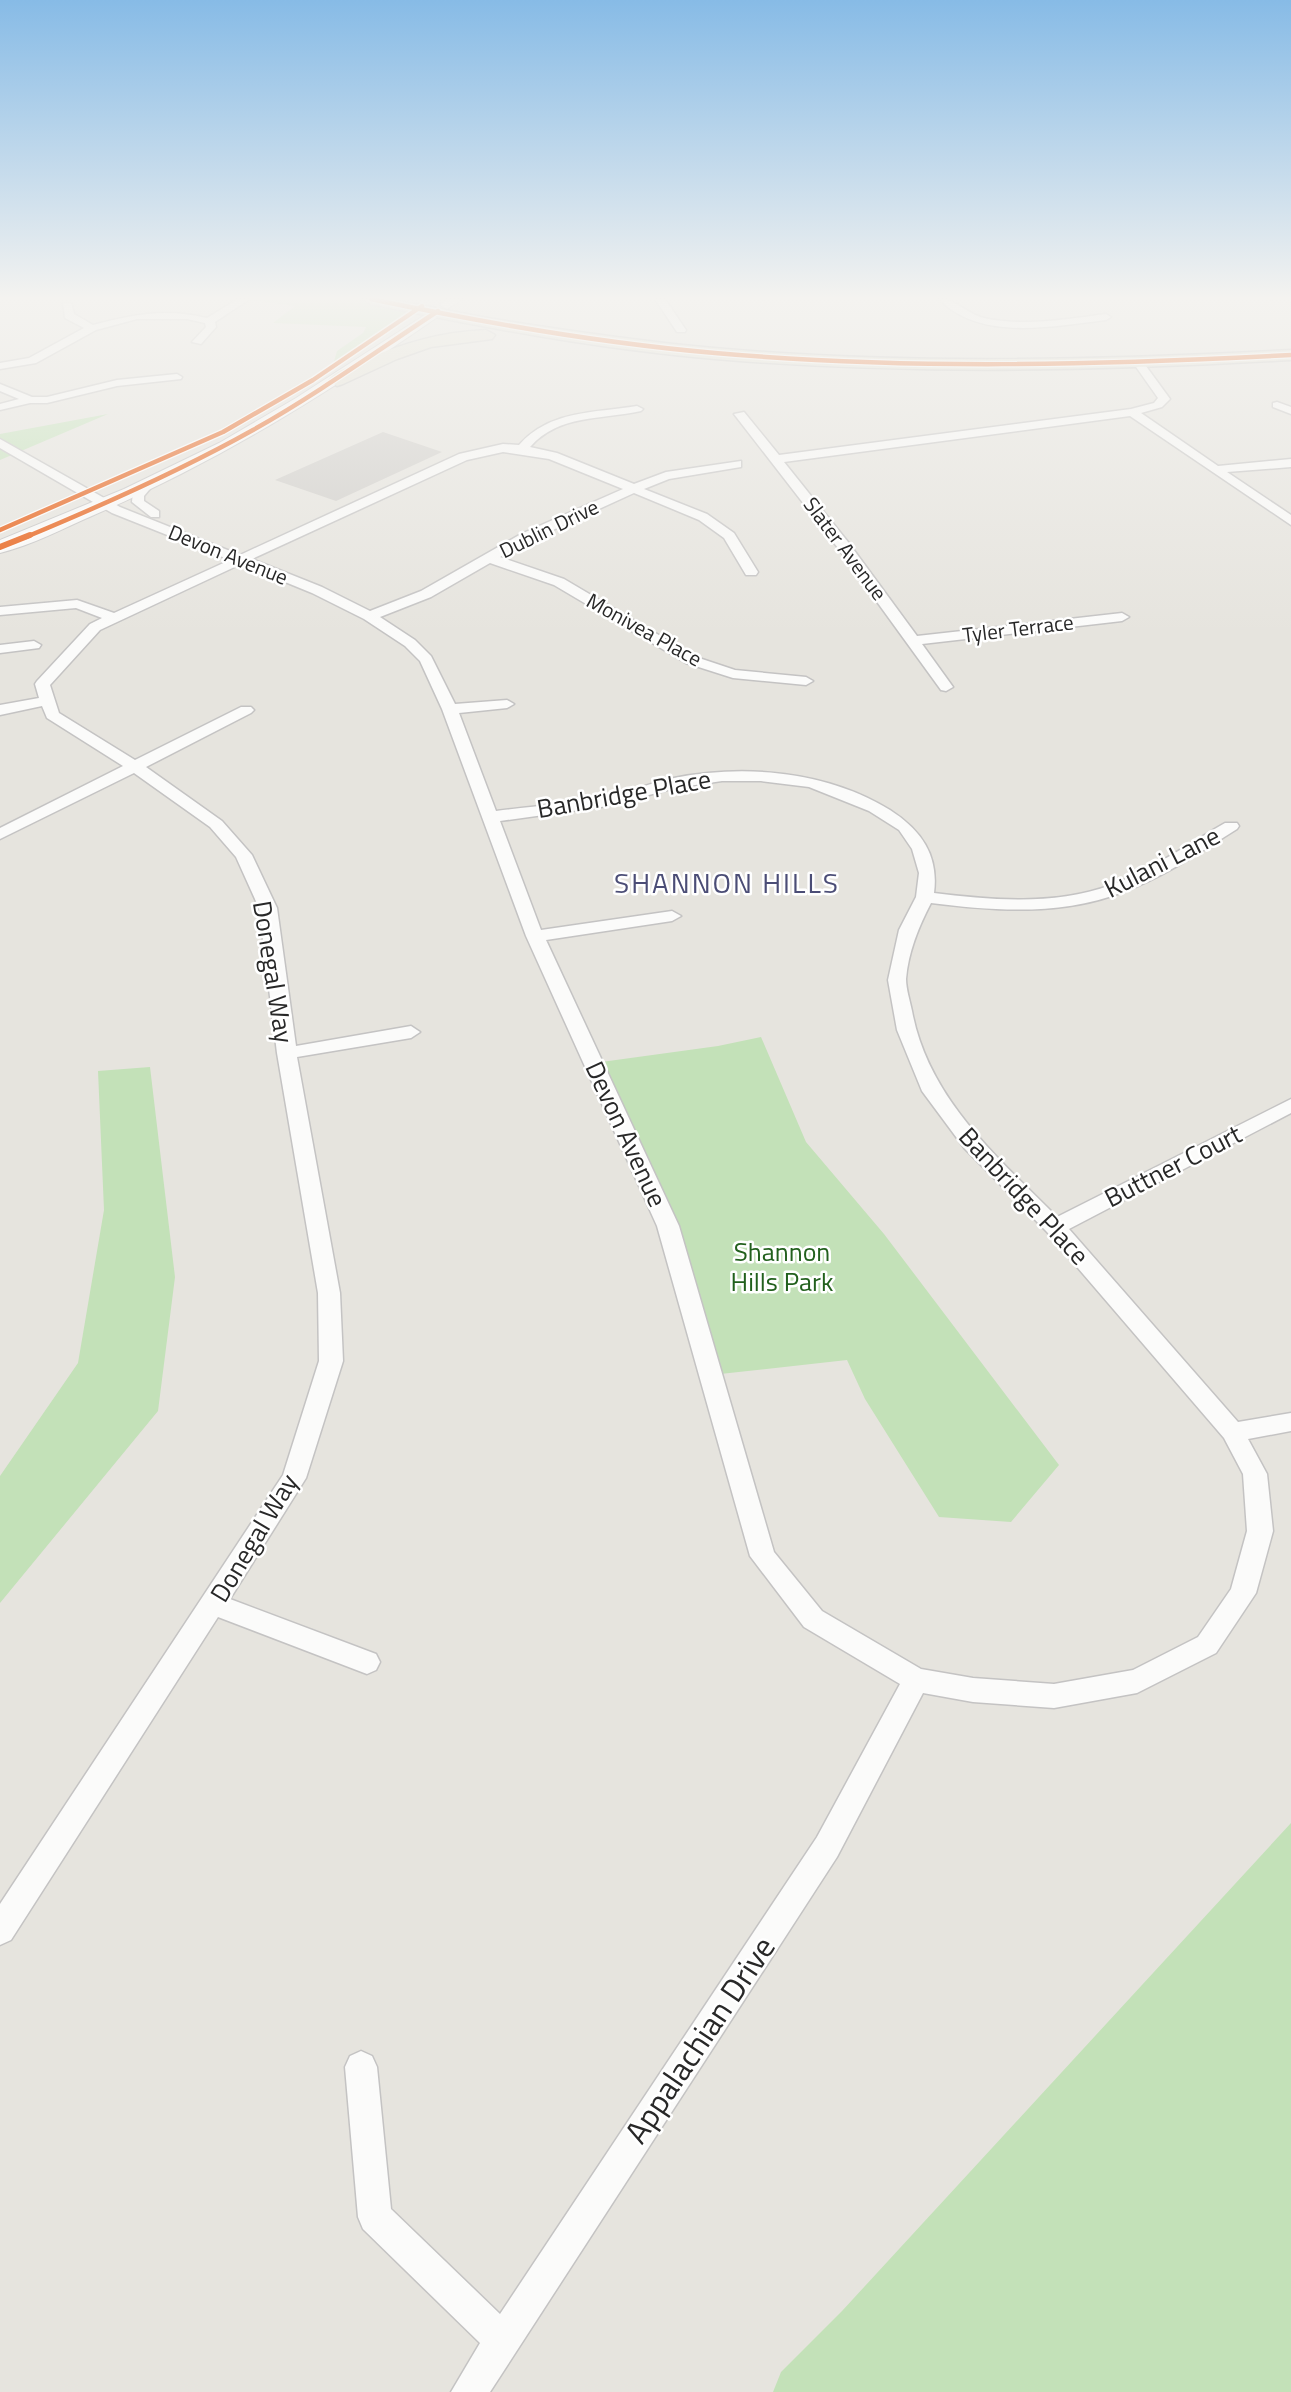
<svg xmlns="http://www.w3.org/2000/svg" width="1291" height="2392" viewBox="0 0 1291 2392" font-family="'Titillium Web',sans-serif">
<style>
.green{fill:#c3e1b8}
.building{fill:#cfcdc9}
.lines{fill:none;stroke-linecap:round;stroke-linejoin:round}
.minor-casing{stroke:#c4c3c3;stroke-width:3}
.secondary-casing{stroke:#c4c3c3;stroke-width:2}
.primary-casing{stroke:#c3c2c0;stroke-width:3}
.minor{fill:#fbfbfa;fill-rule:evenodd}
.secondary{fill:#fbfbfa;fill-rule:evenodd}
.primary{fill:#e4e2d3;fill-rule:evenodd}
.cycleway-far1-casing{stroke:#fff;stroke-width:7}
.cycleway-casing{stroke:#fff;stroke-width:9}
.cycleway-far1{stroke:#e8590c;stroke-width:4.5}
.cycleway{stroke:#e8590c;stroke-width:6}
.labels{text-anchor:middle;stroke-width:5;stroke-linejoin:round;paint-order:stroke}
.far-street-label{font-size:21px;fill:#282828;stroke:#fff}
.street-label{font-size:26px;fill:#282828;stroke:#fff}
.park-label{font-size:26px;fill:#22601d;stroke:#fff}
.neighbourhood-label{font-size:28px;letter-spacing:2px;fill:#4b4d76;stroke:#fff}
.near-street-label{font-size:32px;fill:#282828;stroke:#fff}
</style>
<rect width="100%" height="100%" fill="#e6e4de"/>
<!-- green -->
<g class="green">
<polygon points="244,299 371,299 417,310 333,365 337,351 363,333 366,327 273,323 295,306"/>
<polygon points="108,414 0,460 0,434"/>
<polygon points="761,1037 806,1142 884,1234 1059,1465 1011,1522 939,1517 865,1399 847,1360 711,1375 693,1311 594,1063 718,1046"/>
<polygon points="150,1067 175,1277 158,1411 0,1603 0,1476 78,1363 104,1210 98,1071"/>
<polygon points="1291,1823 1291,2392 773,2392 781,2372 842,2311"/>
</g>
<!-- building -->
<polygon class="building" points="383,432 442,452 336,501 275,480"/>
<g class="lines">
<!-- minor casing -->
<g class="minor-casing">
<g id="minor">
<path d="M 238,299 L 248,300 L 215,322 L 216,327 L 201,344 L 192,342 L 206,327 L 205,323 L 187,319 L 137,319 L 96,330 L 36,363 L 0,369 L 0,363 L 29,358 L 84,328 L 65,318 L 63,303 L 71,303 L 74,314 L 93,325 C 133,314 166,308 207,318 Z"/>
<polygon points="655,299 665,299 686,330 685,332 677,332"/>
<path d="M 939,299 C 956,299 967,314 984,318 C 1023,327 1067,319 1106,314 L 1111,317 L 1106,320 C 1053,326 980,342 939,299 Z"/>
<polygon points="1139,361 1143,362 1170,399 1162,407 1141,413 1218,466 1291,459 1291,467 1227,472 1291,515 1291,525 1130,416 784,462 848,542 917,636 1122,613 1129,617 1122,621 922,644 953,687 946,691 941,690 838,548 734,414 744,412 779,455 1131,409 1154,403 1158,398 1134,364"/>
<polygon points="177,374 182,377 181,379 117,386 47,403 30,403 0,410 0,404 19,399 0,391 0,384 32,397 47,397 117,380"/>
<polygon points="1277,402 1291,407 1291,414 1273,407 1273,403"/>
<path d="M 637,406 L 643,409 L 641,411 C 601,420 559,414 530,447 L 557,453 L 634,484 L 666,472 L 741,461 L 741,467 L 669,479 L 644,489 L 707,514 L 734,533 L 758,572 L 756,575 L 746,575 L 724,538 L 699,520 L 634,493 L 531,540 L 500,557 L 564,579 L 696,657 L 735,670 L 806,677 L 813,681 L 806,685 L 733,678 L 686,663 L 554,585 L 490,563 L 431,597 L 380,617 L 415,640 L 431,656 L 455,704 L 507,700 L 514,704 L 507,708 L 459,713 L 496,811 C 533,806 571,804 607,796 C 629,792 651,783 674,778 C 745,764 827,771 890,810 C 921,830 939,855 934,893 C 992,900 1055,906 1111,885 C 1152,870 1188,844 1225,823 L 1237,823 L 1239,826 L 1237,829 C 1200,852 1164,877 1123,892 C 1062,916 995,911 931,903 C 919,926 908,952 906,979 C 906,989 910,1001 912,1011 C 928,1098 997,1157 1057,1217 L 1291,1099 L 1291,1113 L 1069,1229 L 1238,1422 L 1291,1413 L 1291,1431 L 1248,1439 L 1267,1474 L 1273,1531 L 1256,1593 L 1216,1653 L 1137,1693 L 1054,1708 L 973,1702 L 923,1693 L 837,1857 L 490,2392 L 451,2392 L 480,2343 L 363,2229 L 358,2217 L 345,2067 L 350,2056 L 361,2051 L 372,2056 L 377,2067 L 391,2209 L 500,2314 L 817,1837 L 900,1684 L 804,1627 L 750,1556 L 657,1226 L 526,936 L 442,709 L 420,661 L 405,646 L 364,619 L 312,593 L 241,564 L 100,630 L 50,685 L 59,713 L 135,760 L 241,707 L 251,707 L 254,710 L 251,713 L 146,767 L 222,821 L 252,855 L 277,908 L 296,1046 L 411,1026 L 420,1032 L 411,1038 L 297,1057 L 340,1293 L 343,1361 L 306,1478 L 230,1599 L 376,1654 L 380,1662 L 376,1670 L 367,1674 L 218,1617 L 11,1940 L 0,1945 L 0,1904 L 283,1475 L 319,1361 L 318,1293 L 277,1053 L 259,908 L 236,857 L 210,827 L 134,773 L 0,839 L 0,828 L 123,766 L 47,718 L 42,706 L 0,715 L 0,705 L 39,698 L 35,684 L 37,681 L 90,624 L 102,618 L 76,608 L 0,615 L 0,607 L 77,600 L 114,613 L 230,560 L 112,513 L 0,448 L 0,439 L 120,507 L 240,555 L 459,454 L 503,444 L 519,445 C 550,410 594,413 637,406 ZM 503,452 L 549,459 L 623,489 L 521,534 L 421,591 L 370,611 L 322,587 L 252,559 L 467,460 ZM 722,781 L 761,781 L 809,787 L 869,811 L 899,830 L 912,849 L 919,873 L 916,897 L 899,930 L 888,980 L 897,1030 L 922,1091 L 965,1149 L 1047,1232 L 1224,1438 L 1243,1474 L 1247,1531 L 1231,1589 L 1198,1637 L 1133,1670 L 1054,1684 L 973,1678 L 921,1669 L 822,1611 L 774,1552 L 679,1226 L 546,940 L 672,921 L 681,916 L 672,911 L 541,930 L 500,821 L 608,806 L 675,788 Z"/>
<path d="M 148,480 L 154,484 L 144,496 L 144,501 L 159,511 L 159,517 L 151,517 L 132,502 C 132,494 139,482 148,480 Z"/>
<polygon points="34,641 41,645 39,648 0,653 0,645"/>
</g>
</g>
<!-- secondary casing -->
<g class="secondary-casing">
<g id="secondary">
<polygon points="446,299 463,299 447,309 440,305"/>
<path d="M 434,309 L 441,313 L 439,316 C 328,393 219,461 94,515 C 64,528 32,545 0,553 L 0,540 L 124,489 L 219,443 L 296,398 Z"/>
</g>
</g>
<!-- primary casing -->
<g class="primary-casing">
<g id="primary">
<path d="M 363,299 C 406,299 446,311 488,318 C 563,330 638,341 714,348 C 906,365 1099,360 1291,350 L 1291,360 C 1099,371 907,375 715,359 C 599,349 485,328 371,304 Z"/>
<path d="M 486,330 L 495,335 L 492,339 L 431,347 L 397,359 L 343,384 L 337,386 L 328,380 C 334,372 346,368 356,364 C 398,344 440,332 486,330 Z"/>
</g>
</g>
<!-- minor -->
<use href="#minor" class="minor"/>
<!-- secondary -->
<use href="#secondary" class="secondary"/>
<!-- primary -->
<use href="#primary" class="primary"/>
<!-- cycleway-far1 casing -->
<g class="cycleway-far1-casing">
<g id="cycleway-far1">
<path d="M 371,299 C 485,323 599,343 715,353 C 907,370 1099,365 1291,355"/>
<polyline points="0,530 223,432 313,380 422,306"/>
<path d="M 26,537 C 103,505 180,471 253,430 C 317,394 377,351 438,311"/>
</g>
</g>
<!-- cycleway casing -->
<g class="cycleway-casing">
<polyline id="cycleway" points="0,547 30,535"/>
</g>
<!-- cycleway-far1 -->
<use href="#cycleway-far1" class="cycleway-far1"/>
<!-- cycleway -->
<use href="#cycleway" class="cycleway"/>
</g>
<!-- sky -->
<linearGradient id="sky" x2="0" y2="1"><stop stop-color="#87bbe6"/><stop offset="0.47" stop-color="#f4f3f0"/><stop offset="1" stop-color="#f4f3f0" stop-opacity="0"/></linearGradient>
<rect width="1291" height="634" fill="url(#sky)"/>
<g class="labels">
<!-- far-street labels -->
<g class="far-street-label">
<text transform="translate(549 529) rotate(-26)" y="7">Dublin Drive</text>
<text transform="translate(845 549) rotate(53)" y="7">Slater Avenue</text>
<text transform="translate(228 555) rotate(22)" y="7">Devon Avenue</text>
<text transform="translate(1018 629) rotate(-7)" y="7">Tyler Terrace</text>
<text transform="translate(644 630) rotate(29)" y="7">Monivea Place</text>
</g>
<!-- street labels -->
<g class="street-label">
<text transform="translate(624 794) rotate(-10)" y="9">Banbridge Place</text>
<text transform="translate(1162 862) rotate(-27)" y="9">Kulani Lane</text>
<text transform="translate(273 972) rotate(81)" y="9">Donegal Way</text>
<text transform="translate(626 1134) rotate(65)" y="9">Devon Avenue</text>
<text transform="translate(1173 1166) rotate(-27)" y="9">Buttner Court</text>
<text transform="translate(1024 1196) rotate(47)" y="9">Banbridge Place</text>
<text transform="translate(254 1538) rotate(-59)" y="9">Donegal Way</text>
</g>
<!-- park labels -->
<g class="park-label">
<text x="782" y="1261">Shannon<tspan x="782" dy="30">Hills Park</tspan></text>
</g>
<!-- neighbourhood labels -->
<g class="neighbourhood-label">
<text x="727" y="893">SHANNON HILLS</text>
</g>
<!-- near-street labels -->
<g class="near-street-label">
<text transform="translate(700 2040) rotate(-56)" y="11">Appalachian Drive</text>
</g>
</g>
</svg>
